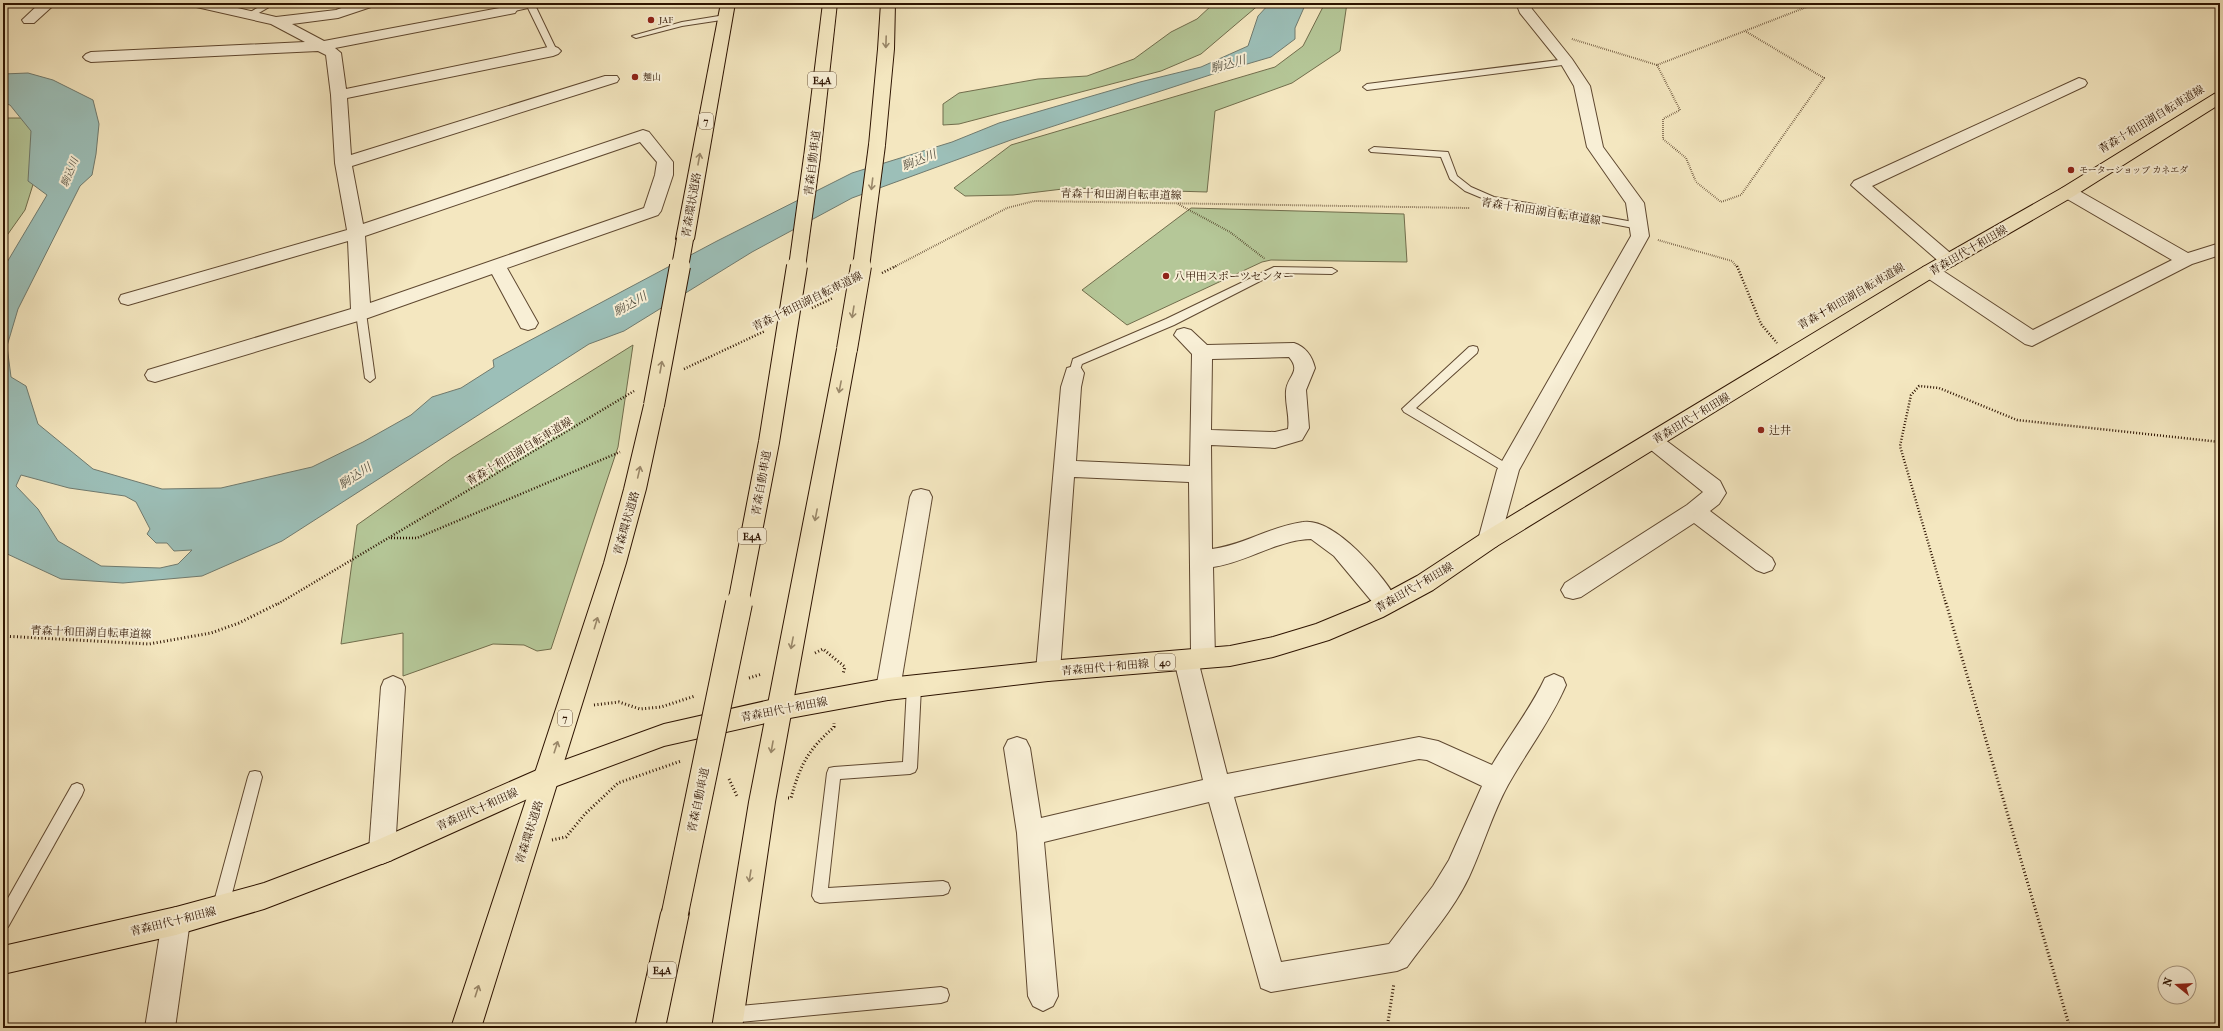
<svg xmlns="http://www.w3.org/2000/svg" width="2223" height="1031" viewBox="0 0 2223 1031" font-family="'IM FELL French Canon','Noto Serif JP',serif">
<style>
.green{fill:#b5c798;stroke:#716d4c}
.water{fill:#9cbfb8;stroke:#707a6e;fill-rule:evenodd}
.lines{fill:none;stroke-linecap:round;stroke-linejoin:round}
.service-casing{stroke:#5f4830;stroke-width:2}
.minor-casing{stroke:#5f4830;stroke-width:2}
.primary-casing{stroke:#2d1300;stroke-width:2}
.trunk-casing{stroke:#2d1300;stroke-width:2}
.motorway-casing{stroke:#2d1300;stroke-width:2}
.path-far2{stroke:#2d1300;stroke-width:2;stroke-dasharray:0.5 1.5;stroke-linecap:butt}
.path-far1{stroke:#2d1300;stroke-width:2.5;stroke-dasharray:1 2;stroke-linecap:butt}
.path{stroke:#2d1300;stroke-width:3;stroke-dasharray:1 2.5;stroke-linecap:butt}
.service{fill:#f8efd6;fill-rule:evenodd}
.minor{fill:#f8efd6;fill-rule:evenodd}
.primary{fill:#f4e7c0;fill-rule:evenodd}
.trunk{fill:#f4e7c0;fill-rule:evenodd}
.motorway{fill:#f4e7c0;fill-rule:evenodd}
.trunk-bridge-far1-casing{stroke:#2d1300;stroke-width:18;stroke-linecap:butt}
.trunk-bridge-casing{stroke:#2d1300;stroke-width:22;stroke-linecap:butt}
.motorway-bridge-far2-casing{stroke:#2d1300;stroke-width:18;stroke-linecap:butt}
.motorway-bridge-far1-casing{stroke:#2d1300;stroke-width:22;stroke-linecap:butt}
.motorway-bridge-casing{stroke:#2d1300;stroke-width:28;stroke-linecap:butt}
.trunk-bridge-far1{stroke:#f4e7c0;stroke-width:16}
.trunk-bridge{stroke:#f4e7c0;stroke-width:20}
.motorway-bridge-far2{stroke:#f4e7c0;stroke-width:16}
.motorway-bridge-far1{stroke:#f4e7c0;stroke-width:20}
.motorway-bridge{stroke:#f4e7c0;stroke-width:26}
.oneway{stroke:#9a886a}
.poi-dot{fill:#8f2418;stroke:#f8efd6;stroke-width:1.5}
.labels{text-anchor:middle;stroke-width:4;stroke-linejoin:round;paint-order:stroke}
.far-poi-label{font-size:9px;fill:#2d1300;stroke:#f8efd6;text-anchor:start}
.shield{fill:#f8efd6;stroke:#6a5540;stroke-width:1}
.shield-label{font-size:10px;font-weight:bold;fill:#2d1300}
.far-water-label{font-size:10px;font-style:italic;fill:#544f40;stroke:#f8efd6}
.street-label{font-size:11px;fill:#2d1300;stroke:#f8efd6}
.poi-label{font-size:11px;fill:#2d1300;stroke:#f8efd6;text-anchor:start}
.water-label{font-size:12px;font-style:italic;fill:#544f40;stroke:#f8efd6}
</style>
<rect width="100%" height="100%" fill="#f4e7c0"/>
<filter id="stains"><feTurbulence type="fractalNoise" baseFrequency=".005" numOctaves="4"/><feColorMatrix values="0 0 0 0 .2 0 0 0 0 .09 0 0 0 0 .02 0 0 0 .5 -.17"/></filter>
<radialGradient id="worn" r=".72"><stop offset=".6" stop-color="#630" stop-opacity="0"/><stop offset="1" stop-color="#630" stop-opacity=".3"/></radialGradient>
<!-- green -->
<g class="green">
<polygon points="1211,3 1261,3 1201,54 1161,71 959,124 943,125 943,104 959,93 1038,79 1087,76 1134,59 1171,32 1197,19 1212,5"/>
<polygon points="1325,3 1347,3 1340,51 1292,83 1215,111 1207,192 1071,188 1013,195 965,196 954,188 1011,145 1275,67 1303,46"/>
<polygon points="3,118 33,118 47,140 25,210 3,241"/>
<polygon points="1191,208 1404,214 1407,262 1271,260 1262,262 1127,325 1082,290"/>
<polygon points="633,345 618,447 551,649 537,651 524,645 493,644 403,676 403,633 341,644 357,525 452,458"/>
</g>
<!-- water -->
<path class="water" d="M 1270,3 L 1306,3 L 1295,28 L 1295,39 L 1271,57 L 1213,74 L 1011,140 L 852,198 L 752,252 L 624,331 L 589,344 L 282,541 L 202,576 L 123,583 L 61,579 L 3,552 L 3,269 L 47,195 L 28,181 L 31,131 L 10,105 L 3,103 L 3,74 L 28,73 L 53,80 L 93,100 L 99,124 L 96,154 L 92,175 L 80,186 L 18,309 L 7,346 L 11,377 L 26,386 L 38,424 L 93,469 L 162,489 L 221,488 L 312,467 L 363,442 L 411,415 L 432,397 L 461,388 L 494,367 L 493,360 L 717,241 L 852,173 L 952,142 L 999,123 L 1140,82 L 1201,67 L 1248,46 L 1258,16 ZM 21,475 L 69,488 L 125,496 L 136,502 L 150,529 L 147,534 L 156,543 L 167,543 L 174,551 L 192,550 L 178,564 L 160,568 L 101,566 L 58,541 L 38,509 L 16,486 Z"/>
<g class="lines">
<!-- service casing -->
<g class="service-casing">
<g id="service">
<polygon points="266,3 276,3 252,17 245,15"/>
<polygon points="529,3 535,5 557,51 556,53 549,51 528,8 510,12 506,10"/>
<polygon points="725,15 729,17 728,19 682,26 636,38 632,36 682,22"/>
<polygon points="1567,59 1571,62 1570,64 1367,90 1363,87 1367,84"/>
<polygon points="1374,147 1448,152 1457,176 1471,187 1494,197 1639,223 1644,226 1639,229 1489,201 1465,191 1450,179 1441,157 1371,152 1369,150"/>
<polygon points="1274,267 1332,268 1337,271 1332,274 1276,273 1174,325 1082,364 1078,376 1070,376 1069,373 1073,359 1166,319"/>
<polygon points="361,310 366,313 375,378 370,382 365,378 356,313"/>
<polygon points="1473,346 1477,347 1478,350 1477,353 1416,408 1512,467 1514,470 1512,473 1508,474 1404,412 1402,409 1469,347"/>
<polygon points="914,681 919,683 921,687 917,768 915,772 910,774 840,779 828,888 943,881 948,883 950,888 948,893 943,895 820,903 815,901 812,896 827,773 829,768 834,767 903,762 907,687 909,683"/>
<polygon points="255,771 260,772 262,777 228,909 225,914 220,916 215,914 212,909 248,777 250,772"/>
<polygon points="77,783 82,785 84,790 82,795 8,927 3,930 3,907 72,785"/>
<polygon points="941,987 947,989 949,995 947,1001 941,1003 729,1023 723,1021 721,1015 723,1009 729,1007"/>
</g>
</g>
<!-- minor casing -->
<g class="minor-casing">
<g id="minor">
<polygon points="40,3 56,3 34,23 24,23 22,20"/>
<path d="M 190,3 L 216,3 L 276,17 L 336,10 L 355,3 L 376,3 L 374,6 L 338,18 L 292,24 L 324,41 L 510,6 L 515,7 L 517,10 L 515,13 L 510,14 L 335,48 L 341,53 L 346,89 L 553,46 L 558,48 L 561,51 L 558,54 L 553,56 L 347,98 L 351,155 L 605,76 L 617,76 L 619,79 L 617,82 L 352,166 L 363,224 L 643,130 L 649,132 L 673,162 L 673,175 L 661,211 L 658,215 L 507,268 L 538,323 L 535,328 L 528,330 L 521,328 L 492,274 L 368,318 L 155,382 L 148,380 L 145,375 L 148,370 L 351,309 L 348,241 L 128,305 L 121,303 L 119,299 L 121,295 L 347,230 L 335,163 L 331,95 L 326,55 L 318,51 L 91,62 L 86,60 L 83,57 L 86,54 L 91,52 L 305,42 L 271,24 L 192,6 ZM 640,142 L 657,162 L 655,175 L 644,208 L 370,303 L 365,236 Z"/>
<polygon points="1516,3 1530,3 1532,9 1572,59 1590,86 1603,147 1644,203 1649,236 1519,470 1500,540 1497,546 1489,549 1481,546 1478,540 1497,470 1631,236 1626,203 1587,147 1574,86 1561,64 1520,13"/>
<polygon points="2079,78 2085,80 2087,83 2085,86 1872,186 1955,257 1958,261 1955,265 1949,267 1943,265 1851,185 1854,181"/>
<polygon points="2068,187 2074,188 2188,253 2220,243 2220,255 2192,264 2032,346 2025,344 1923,275 1921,271 1923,267 1930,265 1937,267 2033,330 2172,260 2062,196 2059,192 2062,188"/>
<path d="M 1184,328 L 1191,330 L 1207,345 L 1294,343 C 1306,347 1312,356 1315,368 L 1306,390 L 1309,428 L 1302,440 L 1275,448 L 1211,445 L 1212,549 C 1244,545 1271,526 1303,522 C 1335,517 1385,577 1399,603 L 1395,610 L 1387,613 L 1379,610 L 1334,556 L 1311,539 C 1277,540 1247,562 1213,567 L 1215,659 L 1212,666 L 1200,668 L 1227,774 L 1419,737 L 1438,741 L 1492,765 C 1509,736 1531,708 1545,678 L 1554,674 L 1563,678 L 1566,685 C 1551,720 1527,751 1508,785 C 1492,814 1483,847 1469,877 C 1454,909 1428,938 1407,967 L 1397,971 L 1271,992 L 1261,988 L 1209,802 L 1044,842 L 1058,996 L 1053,1006 L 1043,1011 L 1033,1006 L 1028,996 L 1017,833 L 1004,748 L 1008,740 L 1017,737 L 1026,740 L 1030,748 L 1041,818 L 1203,780 L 1174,660 L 1177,653 L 1186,650 L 1191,651 L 1189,482 L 1074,477 L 1060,671 L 1057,678 L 1048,681 L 1039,678 L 1036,671 L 1061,387 L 1067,368 L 1074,366 L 1081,368 L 1084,373 L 1081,387 L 1076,461 L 1190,466 L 1192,354 L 1174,335 L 1177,330 ZM 1289,357 C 1302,372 1287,376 1286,391 C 1285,404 1290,417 1288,429 L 1275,432 L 1211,430 L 1212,359 ZM 1419,759 L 1427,760 L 1482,786 L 1449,860 L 1433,886 L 1389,944 L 1281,962 L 1234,797 Z"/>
<polygon points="1653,433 1660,436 1720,481 1726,493 1719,504 1710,511 1772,558 1775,564 1772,570 1764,573 1756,570 1694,523 1581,597 1573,599 1565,597 1561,590 1565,583 1687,505 1703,492 1646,446 1643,441 1646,436"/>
<polygon points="921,489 929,491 932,497 900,689 897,697 888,700 879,697 876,689 910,497 913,491"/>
<polygon points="393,676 402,680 405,687 395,851 392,860 382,864 372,860 369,851 381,687 384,680"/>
<polygon points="176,907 186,911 190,921 175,1028 145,1028 162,921 166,911"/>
</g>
</g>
<!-- primary casing -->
<g class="primary-casing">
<polygon id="primary" points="2220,92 2220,104 2074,196 1937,275 1497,546 1433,590 1383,617 1329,640 1273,657 1230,666 1048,681 888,700 779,720 664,746 554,787 392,860 264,909 176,935 3,974 3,946 176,907 264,883 375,841 537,770 664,724 779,698 888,678 1048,661 1230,646 1273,637 1316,624 1367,603 1417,576 1481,534 1923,267 2062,188 2214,94"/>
</g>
<!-- trunk casing -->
<g class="trunk-casing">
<g id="trunk">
<polygon points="721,3 735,3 694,239 691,243 685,245 679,243 676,239"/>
<polygon points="881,3 895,3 894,49 885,145 883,149 871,149 869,145 878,49"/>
<polygon points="847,342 854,344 857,349 775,802 742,1028 712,1028 749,802 837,349 840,344"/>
<polygon points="654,398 661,400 664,405 646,489 626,563 481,1028 451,1028 604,563 624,489 644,405 647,400"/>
</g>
</g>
<!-- motorway casing -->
<g class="motorway-casing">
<g id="motorway">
<polygon points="823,3 837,3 820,157 818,161 806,161 804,157"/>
<polygon points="675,899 685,903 689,913 665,1028 635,1028 661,913 665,903"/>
</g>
</g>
<!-- path-far2 -->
<g class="path-far2">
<polyline points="1572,39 1657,65 1817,3"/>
<polyline points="1657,65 1680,110 1663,119 1663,139 1686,158 1696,182 1721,202 1741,195 1824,78 1745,31"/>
<polyline points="1178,204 1230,232 1265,259"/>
<polyline points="1658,240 1732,261 1737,267"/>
<polyline points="894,267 1007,208 1034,201 1470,208"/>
</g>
<!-- path-far1 -->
<g class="path-far1">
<polyline points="1737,266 1761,324 1777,343"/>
<polyline points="882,273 896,266"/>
<polyline points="812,308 833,298"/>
<polyline points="684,369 765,331"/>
<polyline points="391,538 417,538 620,452"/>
<polyline points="278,604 634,391"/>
<polyline points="1946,604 1900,446 1911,395 1919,386 1939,388 2017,420 2220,442"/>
</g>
<!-- path -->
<g class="path">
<polyline points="1946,603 2070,1028"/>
<polyline points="3,636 149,644 211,633 239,623 279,603"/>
<polyline points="815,653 823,649 845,667 843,674"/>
<polyline points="749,678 762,674"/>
<polyline points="594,705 619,702 640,709 661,707 695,696"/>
<polyline points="729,779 737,796"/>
<path d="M 788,798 L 791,798 C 800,765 808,750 834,727 L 834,723"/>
<polyline points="552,840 566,837 585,814 618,783 681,761"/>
<polyline points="1387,1028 1394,983"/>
</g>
<!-- service -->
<use href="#service" class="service"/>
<!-- minor -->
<use href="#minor" class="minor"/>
<!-- primary -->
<use href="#primary" class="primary"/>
<!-- trunk -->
<use href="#trunk" class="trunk"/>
<!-- motorway -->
<use href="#motorway" class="motorway"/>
<!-- trunk-bridge-far1 casing -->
<g class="trunk-bridge-far1-casing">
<g id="trunk-bridge-far1">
<polyline points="680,267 685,239"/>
<polyline points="861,267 877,145"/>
</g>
</g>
<!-- trunk-bridge casing -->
<g class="trunk-bridge-casing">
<g id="trunk-bridge">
<polyline points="847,349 861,266"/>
<polyline points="654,405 680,266"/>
</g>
</g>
<!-- motorway-bridge-far2 casing -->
<g class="motorway-bridge-far2-casing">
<polyline id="motorway-bridge-far2" points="797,267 812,157"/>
</g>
<!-- motorway-bridge-far1 casing -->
<g class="motorway-bridge-far1-casing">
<polyline id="motorway-bridge-far1" points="738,604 769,442 797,266"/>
</g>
<!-- motorway-bridge casing -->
<g class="motorway-bridge-casing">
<polyline id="motorway-bridge" points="675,913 739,603"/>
</g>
<!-- trunk-bridge-far1 -->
<use href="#trunk-bridge-far1" class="trunk-bridge-far1"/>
<!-- trunk-bridge -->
<use href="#trunk-bridge" class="trunk-bridge"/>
<!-- motorway-bridge-far2 -->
<use href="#motorway-bridge-far2" class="motorway-bridge-far2"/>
<!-- motorway-bridge-far1 -->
<use href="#motorway-bridge-far1" class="motorway-bridge-far1"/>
<!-- motorway-bridge -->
<use href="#motorway-bridge" class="motorway-bridge"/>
</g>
<!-- one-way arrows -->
<defs><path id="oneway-shaft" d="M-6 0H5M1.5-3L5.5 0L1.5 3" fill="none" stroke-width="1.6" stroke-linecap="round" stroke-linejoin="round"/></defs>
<g class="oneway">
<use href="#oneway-shaft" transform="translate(886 42) rotate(92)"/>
<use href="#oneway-shaft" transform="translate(699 159) rotate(-80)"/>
<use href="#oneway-shaft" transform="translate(872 184) rotate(97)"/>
<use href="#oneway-shaft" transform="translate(853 312) rotate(99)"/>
<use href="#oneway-shaft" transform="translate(661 367) rotate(-80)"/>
<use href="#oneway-shaft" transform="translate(840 387) rotate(101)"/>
<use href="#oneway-shaft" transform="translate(639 472) rotate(-77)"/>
<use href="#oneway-shaft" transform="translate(816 515) rotate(101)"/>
<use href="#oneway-shaft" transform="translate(596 623) rotate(-73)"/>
<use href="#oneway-shaft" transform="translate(792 643) rotate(101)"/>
<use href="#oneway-shaft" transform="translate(556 747) rotate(-72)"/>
<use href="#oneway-shaft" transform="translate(772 747) rotate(100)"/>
<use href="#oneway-shaft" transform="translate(750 876) rotate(99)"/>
<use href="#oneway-shaft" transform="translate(477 991) rotate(-72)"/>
</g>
<!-- markers -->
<g class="poi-dot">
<circle cx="651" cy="20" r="4"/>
<circle cx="635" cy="77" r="4"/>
<circle cx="2071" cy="170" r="4"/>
<circle cx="1166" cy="276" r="4"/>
<circle cx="1761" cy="430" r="4"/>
</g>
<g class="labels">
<!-- far-poi labels -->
<g class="far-poi-label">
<text x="659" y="23">JAF</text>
<text x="643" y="80">麺山</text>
<text x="2079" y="173">モーターショップ カネエダ</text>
</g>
<!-- shield labels -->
<g class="shield">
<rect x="808" y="72" width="28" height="16" rx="3"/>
<rect x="699" y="113" width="14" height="16" rx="3"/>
<rect x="738" y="528" width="28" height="16" rx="3"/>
<rect x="1155" y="654" width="20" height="16" rx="3"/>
<rect x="558" y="710" width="14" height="16" rx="3"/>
<rect x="648" y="962" width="28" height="16" rx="3"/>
</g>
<g class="shield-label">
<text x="822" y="84">E4A</text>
<text x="706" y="125">7</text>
<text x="752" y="540">E4A</text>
<text x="1165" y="666">40</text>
<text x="565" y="722">7</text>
<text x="662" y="974">E4A</text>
</g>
<!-- far-water labels -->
<g class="far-water-label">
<text transform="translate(69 172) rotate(-68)" y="4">駒込川</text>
</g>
<!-- street labels -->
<g class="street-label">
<text transform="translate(2151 119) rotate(-31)" y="4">青森十和田湖自転車道線</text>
<text transform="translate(812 163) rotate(-83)" y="4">青森自動車道</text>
<text transform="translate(1121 194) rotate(1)" y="4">青森十和田湖自転車道線</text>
<text transform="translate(691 205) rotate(-80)" y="4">青森環状道路</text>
<text transform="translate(1541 211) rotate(9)" y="4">青森十和田湖自転車道線</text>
<text transform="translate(1968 250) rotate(-30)" y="4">青森田代十和田線</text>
<text transform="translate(1851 296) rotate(-30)" y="4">青森十和田湖自転車道線</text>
<text transform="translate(807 301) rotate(-26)" y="4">青森十和田湖自転車道線</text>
<text transform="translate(1691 418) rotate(-31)" y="4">青森田代十和田線</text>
<text transform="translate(519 451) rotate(-31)" y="4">青森十和田湖自転車道線</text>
<text transform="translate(761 483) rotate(-80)" y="4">青森自動車道</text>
<text transform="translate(626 523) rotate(-74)" y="4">青森環状道路</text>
<text transform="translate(1414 587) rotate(-30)" y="4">青森田代十和田線</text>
<text transform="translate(91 632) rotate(2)" y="4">青森十和田湖自転車道線</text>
<text transform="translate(1105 667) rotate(-5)" y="4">青森田代十和田線</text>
<text transform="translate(784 709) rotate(-11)" y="4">青森田代十和田線</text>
<text transform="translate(698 800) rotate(-78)" y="4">青森自動車道</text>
<text transform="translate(477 809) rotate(-24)" y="4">青森田代十和田線</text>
<text transform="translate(529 832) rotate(-72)" y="4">青森環状道路</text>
<text transform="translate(173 921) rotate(-14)" y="4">青森田代十和田線</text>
</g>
<!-- poi labels -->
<g class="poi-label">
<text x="1174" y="280">八甲田スポーツセンター</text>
<text x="1769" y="434">辻井</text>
</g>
<!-- water labels -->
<g class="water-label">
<text transform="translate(1228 64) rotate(-15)" y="4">駒込川</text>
<text transform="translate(919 160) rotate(-22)" y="4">駒込川</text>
<text transform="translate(630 304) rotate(-29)" y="4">駒込川</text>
<text transform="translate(355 476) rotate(-33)" y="4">駒込川</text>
</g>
</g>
<!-- margin -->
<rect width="2223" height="1031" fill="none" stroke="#f4e7c0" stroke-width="16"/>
<rect x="4" y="4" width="2215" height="1023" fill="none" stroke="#2d1300" stroke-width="2"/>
<rect x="8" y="8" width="2207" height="1015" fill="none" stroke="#2d1300"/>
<!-- north arrow -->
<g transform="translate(2177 985) rotate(288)"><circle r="19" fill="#f8efd6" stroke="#a79780"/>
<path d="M0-3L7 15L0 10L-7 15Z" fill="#8f2418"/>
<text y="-6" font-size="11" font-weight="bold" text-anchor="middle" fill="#2d1300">N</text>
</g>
<rect width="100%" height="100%" filter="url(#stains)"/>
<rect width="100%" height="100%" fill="url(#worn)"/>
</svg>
